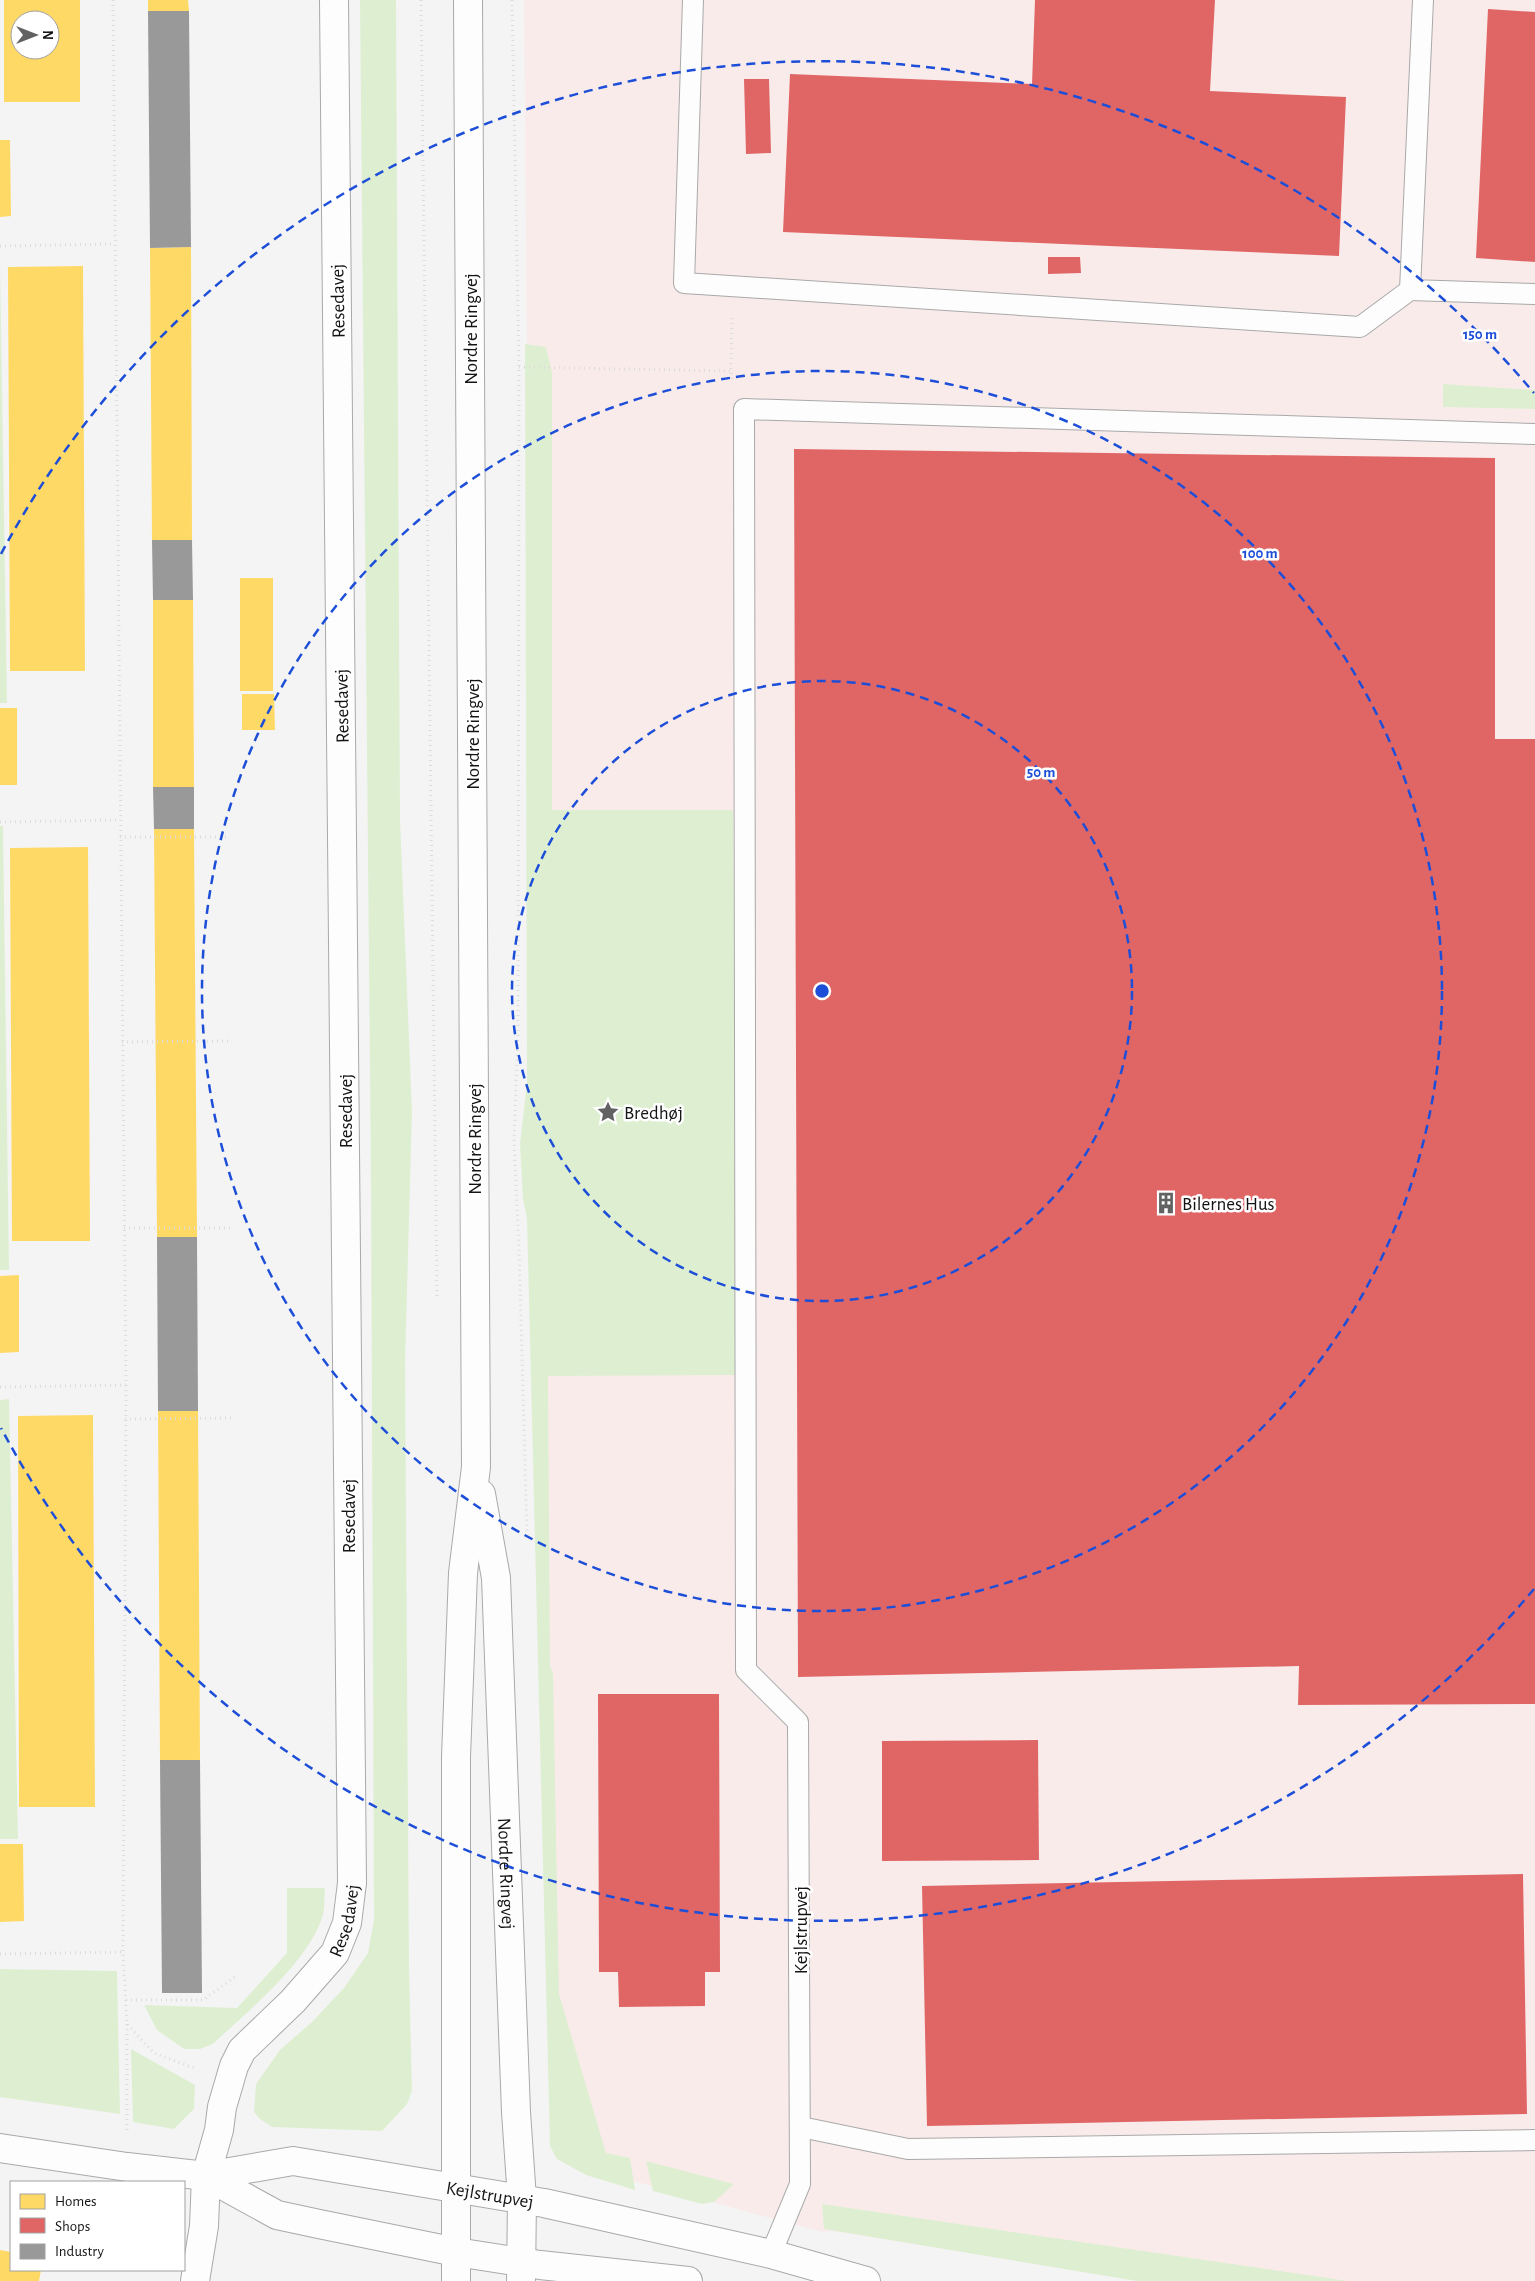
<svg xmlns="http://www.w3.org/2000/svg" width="1535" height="2281" viewBox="0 0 1535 2281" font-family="'Alegreya Sans',sans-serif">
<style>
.commercial{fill:#faebeb}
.green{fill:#deefd1}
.homes{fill:#ffd966;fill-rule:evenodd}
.shops{fill:#e06666}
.industry{fill:#999}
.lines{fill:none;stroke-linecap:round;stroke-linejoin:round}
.lane-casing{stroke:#a9a9aa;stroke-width:22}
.street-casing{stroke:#a9a9aa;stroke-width:30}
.secondary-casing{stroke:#a9a9aa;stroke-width:30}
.path{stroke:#dcdcdd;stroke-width:3;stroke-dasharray:1 4;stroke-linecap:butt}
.lane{stroke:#fdfdfe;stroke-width:20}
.street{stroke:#fdfdfe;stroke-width:28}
.secondary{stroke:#fdfdfe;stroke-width:28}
.ring{fill:none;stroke:#1d4ed8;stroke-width:2.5;stroke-dasharray:9 6}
.labels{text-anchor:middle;stroke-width:5;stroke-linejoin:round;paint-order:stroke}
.street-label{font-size:19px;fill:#141415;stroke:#fff}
.poi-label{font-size:19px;fill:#141415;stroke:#fff;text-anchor:start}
.centre{fill:#1d4ed8;stroke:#fff;stroke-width:2.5}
.ring-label{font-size:15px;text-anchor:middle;font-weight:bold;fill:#1d4ed8;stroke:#fff;stroke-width:5;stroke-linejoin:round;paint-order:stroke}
</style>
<rect width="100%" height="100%" fill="#f4f4f5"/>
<!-- commercial -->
<polygon class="commercial" points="524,0 1535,0 1535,2281 1143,2281 833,2231 822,2232 578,2166 554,2147 528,469"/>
<!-- green -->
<g class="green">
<polygon points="360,0 396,0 400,819 412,1112 405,1363 409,1967 412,2091 407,2104 382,2131 272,2127 260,2119 254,2112 256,2084 280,2050 312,2022 344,1988 368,1953 374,1920 371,1179"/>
<polygon points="0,261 7,703 0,703"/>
<polygon points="525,344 546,347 552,372 552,810 733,810 738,1375 548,1376 550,1666 553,1673 559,1994 606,2153 630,2158 635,2190 586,2175 557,2159 550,2146 527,1219 523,1199 520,1144 527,1083"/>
<polygon points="1443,384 1535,390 1535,409 1443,407"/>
<polygon points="0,826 3,826 9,1270 0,1270"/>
<polygon points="9,1399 18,1839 0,1839 0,1400"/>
<path d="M 287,1888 L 325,1888 C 324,1896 325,1907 323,1915 C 308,1963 249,2010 213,2044 L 200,2049 L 184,2049 L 157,2030 L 144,2005 L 237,2008 L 287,1953 Z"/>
<polygon points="0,1969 117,1971 120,2114 0,2097"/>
<polygon points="131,2049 195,2085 194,2109 174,2129 133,2122"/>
<polygon points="646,2161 734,2184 714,2202 702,2204 653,2191"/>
<polygon points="822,2204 1348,2281 1137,2281 824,2229"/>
</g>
<!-- homes -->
<g class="homes">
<path d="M 4,0 L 80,0 L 80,102 L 4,102 ZM 20,20 L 50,20 L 50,50 L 20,50 Z"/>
<polygon points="148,0 188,0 189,11 148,11"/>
<polygon points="0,140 10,140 11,216 0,217"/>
<polygon points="191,247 192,540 152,540 150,248"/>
<polygon points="83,266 85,671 10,671 8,267"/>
<rect x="240" y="578" width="33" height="113"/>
<polygon points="153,600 193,600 194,787 153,787"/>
<polygon points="242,694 274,694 275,730 242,730"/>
<rect x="0" y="708" width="17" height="77"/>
<polygon points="154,829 194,829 197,1237 157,1237"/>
<polygon points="88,847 90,1241 12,1241 10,848"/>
<polygon points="19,1275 19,1352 0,1353 0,1276"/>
<polygon points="158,1411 198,1411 200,1760 160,1760"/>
<polygon points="93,1415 95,1807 19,1807 18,1416"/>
<polygon points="0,1844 23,1844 24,1921 0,1922"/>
<polygon points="0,2250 11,2252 11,2270 41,2270 39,2281 0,2281"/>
</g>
<!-- shops -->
<g class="shops">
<polygon points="1035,0 1215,0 1210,91 1346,97 1339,256 783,232 790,74 1032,84"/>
<polygon points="1488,9 1535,12 1535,262 1476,258"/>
<polygon points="744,79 769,79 771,153 746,154"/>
<polygon points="1048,257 1080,257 1081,273 1048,274"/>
<polygon points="794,449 1495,458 1495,739 1535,739 1535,1704 1298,1705 1299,1666 798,1677"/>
<polygon points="598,1694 719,1694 720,1972 705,1972 705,2006 619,2007 618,1972 599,1972"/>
<polygon points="1038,1740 1039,1860 882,1861 882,1741"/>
<polygon points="1523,1874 1527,2114 927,2126 922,1886"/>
</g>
<!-- industry -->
<g class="industry">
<polygon points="148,11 189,11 191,247 150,248"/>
<polygon points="152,540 192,540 193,600 153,600"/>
<polygon points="153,787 194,787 194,829 154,829"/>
<polygon points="157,1237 197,1237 198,1411 158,1411"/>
<polygon points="160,1760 200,1760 202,1993 162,1993"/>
</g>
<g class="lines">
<!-- lane casing -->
<g class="lane-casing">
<g id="lane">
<polyline points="693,0 684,283 1360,327 1410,290"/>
<polyline points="1423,0 1410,290 1535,294"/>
<polyline points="801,2127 908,2149 1535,2140"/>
<polyline points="771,2254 800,2184 798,1722 746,1670 744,409 1535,434"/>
</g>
</g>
<!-- street casing -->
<g class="street-casing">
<g id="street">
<path id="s1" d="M 195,2281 L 204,2226 L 206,2176 L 219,2130 L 222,2107 L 234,2066 L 242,2050 L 293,2001 L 335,1953 L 347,1923 L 352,1883 L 334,0"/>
</g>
</g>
<!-- secondary casing -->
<g class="secondary-casing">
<g id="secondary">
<path id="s2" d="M 481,1494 L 496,1578 L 516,2112 L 522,2199 L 521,2281"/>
<path id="s3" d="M 0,2148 L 127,2167 L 206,2176 L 293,2161 L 544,2203 L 771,2254 L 866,2281"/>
<polyline points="206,2176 277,2215 319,2224 456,2252 540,2265 688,2281"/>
<polyline points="456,2281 456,1757 463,1573 476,1467 468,0"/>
</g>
</g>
<!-- path -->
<g class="path">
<polyline points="113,0 126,1385 123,1952 127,2024 154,2053 197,2069"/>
<polyline points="421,0 437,1298"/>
<polyline points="512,0 519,367 518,1034 514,1141 519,1249 527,1534"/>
<polyline points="0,246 115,244"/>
<polyline points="732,318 731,371 733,381"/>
<polyline points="519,367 731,371"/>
<polyline points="0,822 120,820"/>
<polyline points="120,837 228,837"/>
<polyline points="122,1042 229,1041"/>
<polyline points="124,1228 231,1228"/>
<polyline points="0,1387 126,1385"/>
<polyline points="125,1419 231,1418"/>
<polyline points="0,1954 123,1952"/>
<polyline points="126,2000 203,2000 235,1977"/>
<polyline points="127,2024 127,2132"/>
</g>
<!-- lane -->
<use href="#lane" class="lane"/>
<!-- street -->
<use href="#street" class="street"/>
<!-- secondary -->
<use href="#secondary" class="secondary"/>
</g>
<!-- distance rings -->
<g class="ring">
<circle cx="822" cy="991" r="310"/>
<circle cx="822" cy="991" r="620"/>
<path d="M1534 1589A930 930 0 0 1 1 1428M1 554A930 930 0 0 1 1534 393"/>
</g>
<!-- icons -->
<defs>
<g id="sight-bare" transform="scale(1.725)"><path d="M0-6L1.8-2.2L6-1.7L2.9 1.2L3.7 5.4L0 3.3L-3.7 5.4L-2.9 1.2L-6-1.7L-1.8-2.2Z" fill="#626263" stroke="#fff" stroke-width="2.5" paint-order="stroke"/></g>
<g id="building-bare" transform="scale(1.725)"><path d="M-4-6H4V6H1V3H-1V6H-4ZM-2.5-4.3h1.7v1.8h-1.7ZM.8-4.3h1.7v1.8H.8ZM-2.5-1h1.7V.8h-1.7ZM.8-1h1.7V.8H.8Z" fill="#626263" stroke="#fff" stroke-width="2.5" paint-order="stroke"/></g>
</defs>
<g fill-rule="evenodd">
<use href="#sight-bare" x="608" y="1112"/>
<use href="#building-bare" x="1166" y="1203"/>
</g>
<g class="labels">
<!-- street labels -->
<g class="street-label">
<text transform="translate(337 301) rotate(-91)" y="7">Resedavej</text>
<text transform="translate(470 329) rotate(-90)" y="7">Nordre Ringvej</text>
<text transform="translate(341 706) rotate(-91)" y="7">Resedavej</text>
<text transform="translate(472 734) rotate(-90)" y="7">Nordre Ringvej</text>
<text transform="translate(345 1111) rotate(-90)" y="7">Resedavej</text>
<text transform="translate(474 1139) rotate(-90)" y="7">Nordre Ringvej</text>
<text transform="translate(348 1516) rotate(-90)" y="7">Resedavej</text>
<text dy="7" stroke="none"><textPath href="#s2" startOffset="381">Nordre Ringvej</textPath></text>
<text dy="7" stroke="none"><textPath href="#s1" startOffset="406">Resedavej</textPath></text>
<text transform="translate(800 1930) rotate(-90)" y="7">Kejlstrupvej</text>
<text dy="7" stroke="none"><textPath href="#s3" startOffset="496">Kejlstrupvej</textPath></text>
</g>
<!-- poi labels -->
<g class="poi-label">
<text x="624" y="1119">Bredhøj</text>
<text x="1182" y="1210">Bilernes Hus</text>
</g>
</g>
<circle cx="822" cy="991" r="8" class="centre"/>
<g class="ring-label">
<text x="1480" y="339">150 m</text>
<text x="1260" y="558">100 m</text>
<text x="1041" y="777">50 m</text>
</g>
<!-- legend -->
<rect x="10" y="2181" width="175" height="90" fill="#ffffff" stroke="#a1a1a1"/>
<rect x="20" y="2194" width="25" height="15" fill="#ffd966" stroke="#a1a1a1"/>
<text x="55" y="2206" font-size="15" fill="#141415">Homes</text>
<rect x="20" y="2218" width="25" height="15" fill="#e06666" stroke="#a1a1a1"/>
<text x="55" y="2231" font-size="15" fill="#141415">Shops</text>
<rect x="20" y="2244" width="25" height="15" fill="#999999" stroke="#a1a1a1"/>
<text x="55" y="2256" font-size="15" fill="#141415">Industry</text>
<!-- north arrow -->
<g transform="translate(35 35) rotate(90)"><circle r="24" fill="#ffffff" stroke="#a1a1a1"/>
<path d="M0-4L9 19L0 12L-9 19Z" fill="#626263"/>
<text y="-8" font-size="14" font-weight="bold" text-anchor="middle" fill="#141415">N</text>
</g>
</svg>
